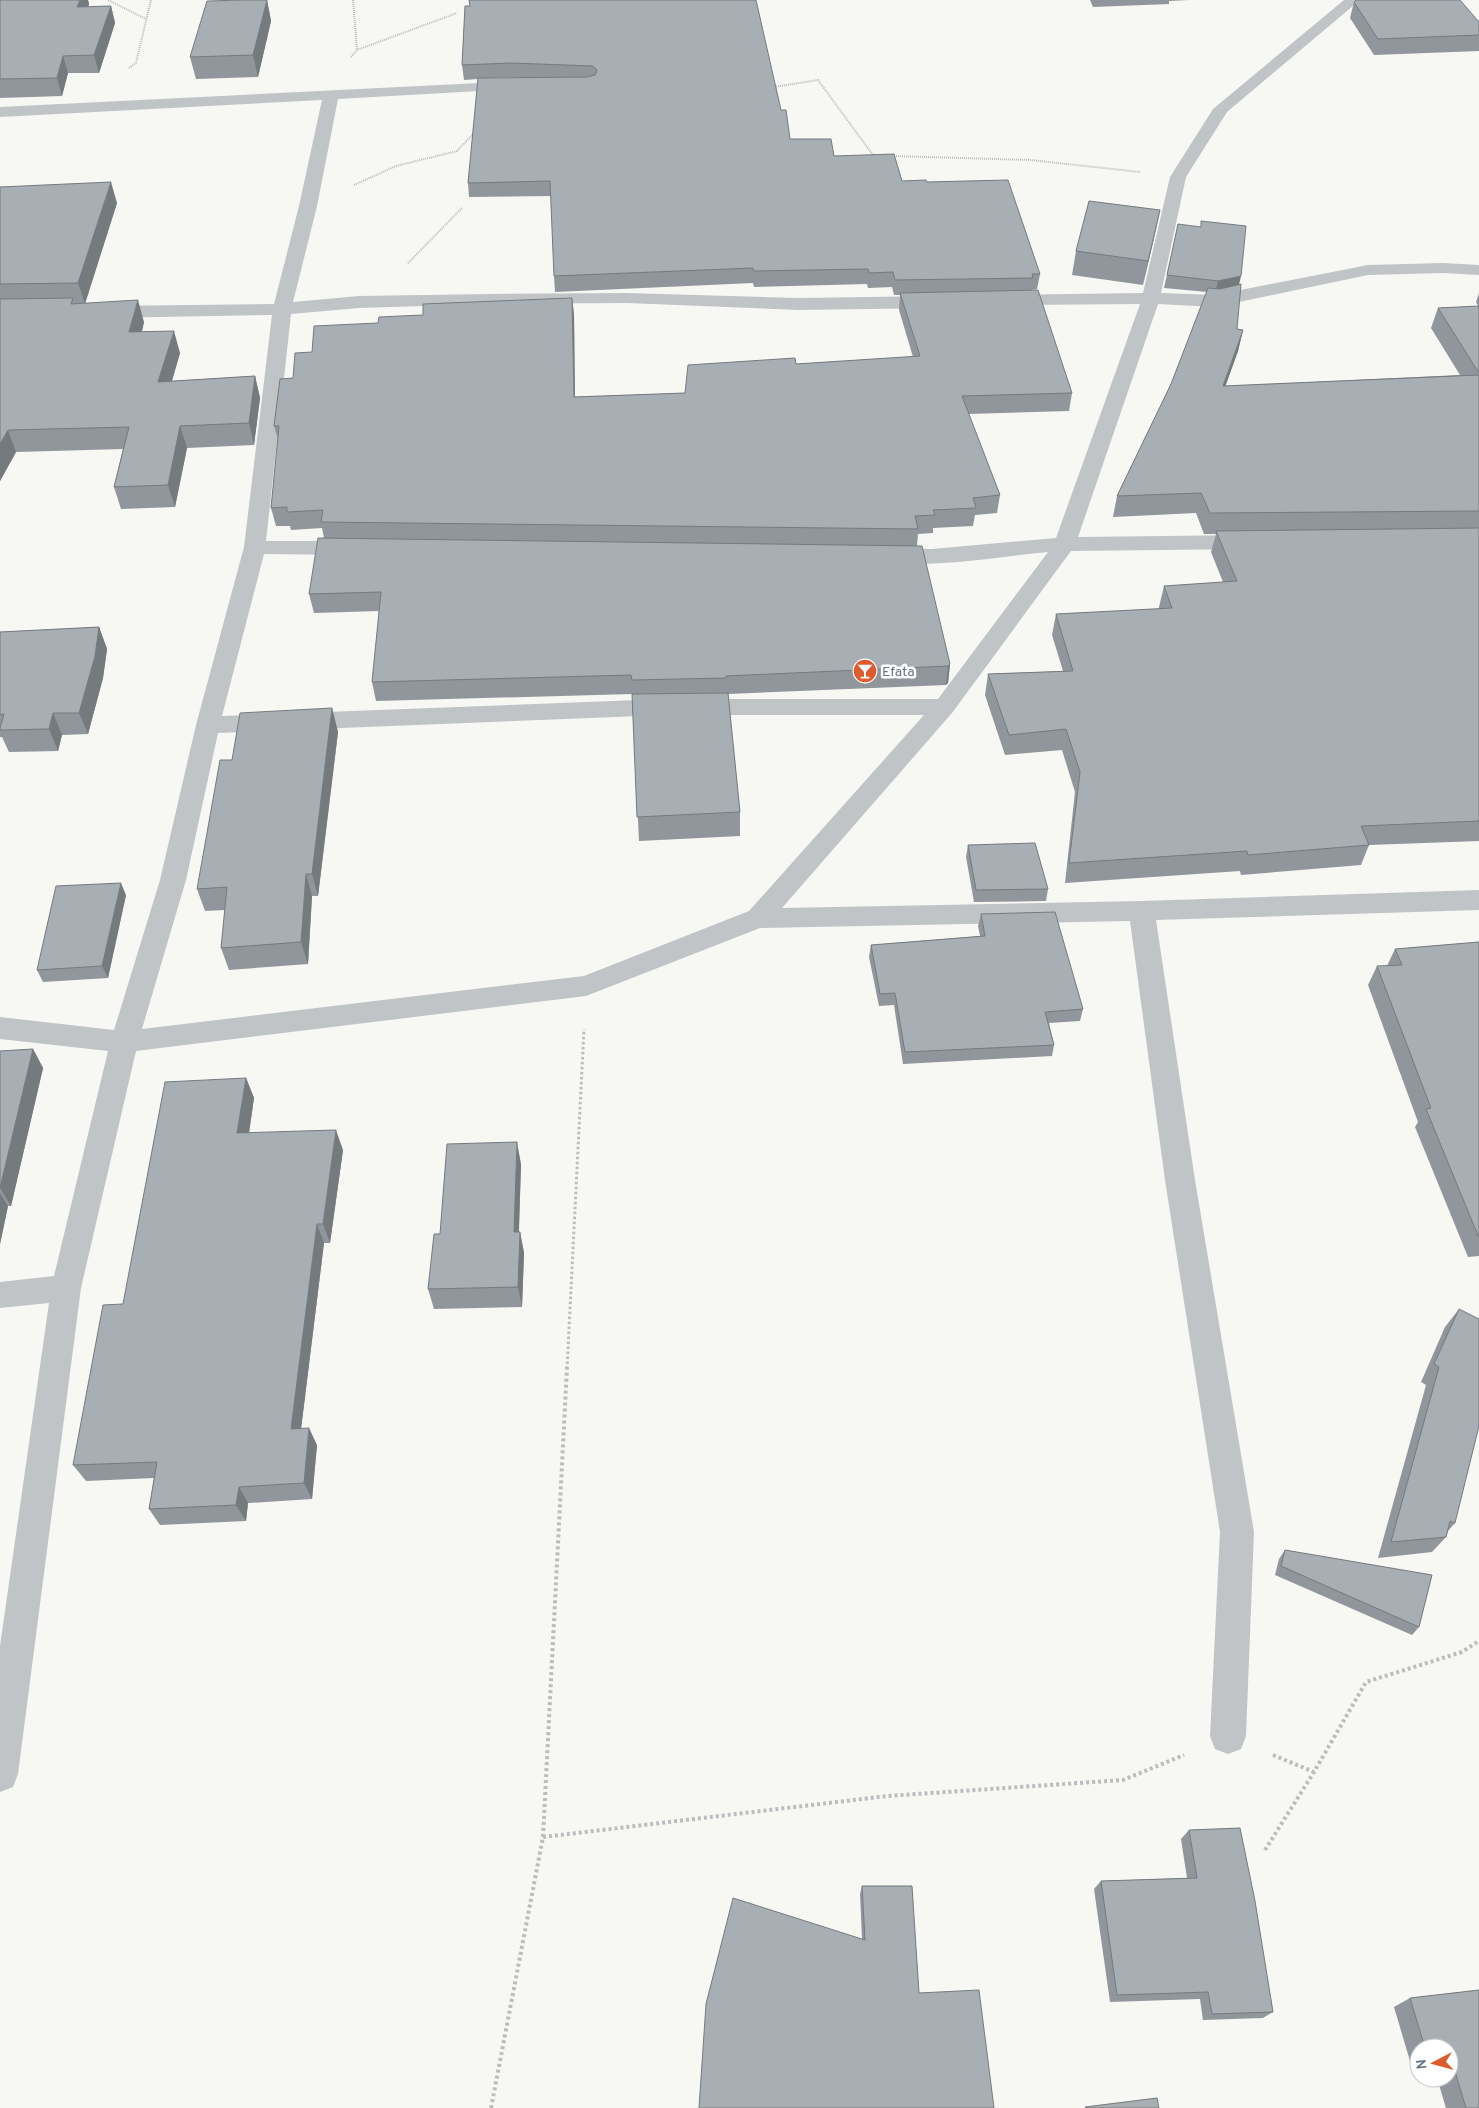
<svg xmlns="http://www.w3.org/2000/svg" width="1479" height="2108" viewBox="0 0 1479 2108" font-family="Overpass,sans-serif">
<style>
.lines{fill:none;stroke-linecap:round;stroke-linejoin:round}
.path-far2{stroke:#babdbf;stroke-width:2;stroke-dasharray:1 1;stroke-linecap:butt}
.path-far1{stroke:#babdbf;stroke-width:3;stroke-dasharray:2.5 2.5;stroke-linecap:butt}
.path{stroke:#babdbf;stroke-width:4;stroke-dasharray:3 3;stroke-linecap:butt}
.street{fill:#c0c4c7;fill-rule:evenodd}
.wall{fill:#90969b;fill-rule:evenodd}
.shaded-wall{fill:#757a7e}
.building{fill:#a7afb4;stroke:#757a7e}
.labels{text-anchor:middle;stroke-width:5;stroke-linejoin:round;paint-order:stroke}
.poi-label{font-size:14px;fill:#677683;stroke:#fff;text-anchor:start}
</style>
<rect width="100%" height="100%" fill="#f7f7f4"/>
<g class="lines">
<!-- path-far2 -->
<g class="path-far2">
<polyline points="108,0 146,19"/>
<polyline points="353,0 357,50"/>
<polyline points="351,57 357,50 457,13"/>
<polyline points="129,68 136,63 151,0"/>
<polyline points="774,87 818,80 873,155"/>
<polyline points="892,156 1030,160 1140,172"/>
<polyline points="354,185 396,166 457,151 474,133"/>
<polyline points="408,263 462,208"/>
</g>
<!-- path-far1 -->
<polyline class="path-far1" points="567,1369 584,1029"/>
<!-- path -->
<g class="path">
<polyline points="1273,1755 1314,1772 1366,1682 1462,1652 1479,1641"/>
<polyline points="543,1837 887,1796 1123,1780 1184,1755"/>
<polyline points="1265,1850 1314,1772"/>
<polyline points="491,2108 543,1837 567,1367"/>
</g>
<!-- street -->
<path class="street" d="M 1344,0 L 1360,0 L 1227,112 L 1186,177 L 1161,293 L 1215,295 L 1368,265 L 1443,263 L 1479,265 L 1479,275 L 1443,273 L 1368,275 L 1215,307 L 1158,304 L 1078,537 L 1250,535 L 1258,537 L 1261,542 L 1258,547 L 1250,549 L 1071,551 L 952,713 L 782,908 L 1142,901 L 1479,890 L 1479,910 L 1156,920 L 1195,1180 L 1254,1532 L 1246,1736 L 1241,1749 L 1228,1754 L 1215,1749 L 1210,1736 L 1220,1532 L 1165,1180 L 1130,921 L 760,928 L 586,996 L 136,1051 L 81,1288 L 18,1774 L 13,1787 L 0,1792 L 0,1646 L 49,1303 L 0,1308 L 0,1282 L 54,1276 L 108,1051 L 0,1039 L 0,1017 L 114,1030 L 160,880 L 196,725 L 244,547 L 272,315 L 104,318 L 97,316 L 95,312 L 97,308 L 104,306 L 274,304 L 299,206 L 322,100 L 0,117 L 0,107 L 520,81 L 522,84 L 520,87 L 514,89 L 338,99 L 317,206 L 293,302 L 359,296 L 489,294 L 627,293 L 799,298 L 938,296 L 944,298 L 947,302 L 944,306 L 938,308 L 799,310 L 627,303 L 489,304 L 359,308 L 291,314 L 266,541 L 353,541 L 361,543 L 364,548 L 361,553 L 353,555 L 264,554 L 222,716 L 666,699 L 938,699 L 1048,552 C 1002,556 921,571 878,560 L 875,555 L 878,550 L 886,548 L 932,549 L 1056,538 L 1140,304 L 1003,305 L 997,304 L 994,300 L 997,296 L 1003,295 L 1143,293 L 1170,177 L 1213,109 ZM 666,715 L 924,715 L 749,911 L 584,976 L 142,1029 L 186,880 L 218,733 Z"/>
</g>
<!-- wall -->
<g class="wall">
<polygon points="0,0 88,0 89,4 88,7 111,6 115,23 99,73 68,73 62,96 0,98"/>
<polygon points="267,0 271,21 258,77 196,79 190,57"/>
<polygon points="1090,0 1189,0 1169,1 1169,4 1093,7"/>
<polygon points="1354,2 1479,22 1479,51 1374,55 1350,18"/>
<path d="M 465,6 L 781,110 L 790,139 L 902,181 L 927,182 L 1040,274 L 1037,289 L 1031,290 L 1072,393 L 1069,411 L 968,414 L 1000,495 L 997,513 L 975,515 L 973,526 L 933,528 L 933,533 L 918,534 L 917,546 L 950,664 L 948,683 L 946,685 L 728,694 L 740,812 L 740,836 L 639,841 L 632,694 L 376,701 L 372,682 L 379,611 L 314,613 L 309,594 L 324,538 L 322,528 L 291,530 L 290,526 L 276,526 L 271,508 L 278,440 L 274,426 L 293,378 L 312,352 L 378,323 L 423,315 L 572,298 L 574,315 L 575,397 L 685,393 L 796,364 L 913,357 L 899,310 L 900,295 L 894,295 L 892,287 L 868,288 L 867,284 L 754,287 L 753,283 L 555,292 L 554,276 L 551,196 L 469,197 L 468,183 L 478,79 L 464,80 L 462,65 ZM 512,77 L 533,78 L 492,78 Z"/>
<polygon points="0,187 117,203 85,303 144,322 142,332 180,353 172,381 255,376 260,398 254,445 187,448 175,507 121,509 114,487 123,449 16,452 0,481"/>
<polygon points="1160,210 1143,285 1072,275 1076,251"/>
<polygon points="1178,224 1239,285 1237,329 1243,330 1238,351 1225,386 1460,375 1431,328 1438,308 1478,306 1476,302 1479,293 1479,841 1369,845 1361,865 1241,875 1240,871 1065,883 1075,792 1062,750 1005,755 985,695 988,674 1063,671 1052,635 1056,614 1159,609 1159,607 1164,586 1223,582 1211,552 1216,534 1204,534 1196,513 1113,517 1117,496 1171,384 1207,292 1164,288"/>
<polygon points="99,627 107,649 103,678 88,734 62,735 58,751 9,752 2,737 0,737 0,632"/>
<polygon points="332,708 338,732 318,896 312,896 308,964 229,970 221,948 225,910 205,911 197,889 232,760"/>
<polygon points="968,845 1048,889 1046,901 974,902 966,857"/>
<polygon points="126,895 108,978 43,982 37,970"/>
<polygon points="981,914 1083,1009 1080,1021 1049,1023 1054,1045 1052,1056 903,1064 894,1005 879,1006 869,957 871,945 980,936 978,926"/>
<polygon points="1479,942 1479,1256 1468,1257 1415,1127 1418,1122 1368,985 1377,966 1387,966 1395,949"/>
<polygon points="33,1049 43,1068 11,1206 8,1206 0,1244 0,1051"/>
<polygon points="246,1078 254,1098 249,1133 343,1150 330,1243 324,1243 301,1428 317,1445 312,1499 248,1503 246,1521 160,1525 149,1509 154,1478 86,1481 73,1465 123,1304"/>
<polygon points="521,1164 519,1232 520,1232 524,1253 522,1307 434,1309 428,1289 440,1234"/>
<polygon points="1459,1309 1455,1523 1448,1531 1446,1537 1432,1552 1378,1558 1426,1385 1421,1382 1445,1327"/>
<polygon points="1285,1550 1419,1627 1412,1635 1275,1575 1279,1559"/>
<polygon points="1189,1830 1273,2012 1263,2018 1203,2020 1200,1999 1110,2002 1094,1889 1101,1881 1187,1878 1181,1839"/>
<polygon points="862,1886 919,1993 862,1939 860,1894"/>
<polygon points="1479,1990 1479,2108 1446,2108 1437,2078 1449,2078 1449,2048 1419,2048 1419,2060 1410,2061 1394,2007 1410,1998"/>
</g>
<!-- shaded-wall -->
<g class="shaded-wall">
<polygon points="80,0 88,0 89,4 82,25 77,7"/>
<polygon points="267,0 271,21 258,77 253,55"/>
<polygon points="111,6 115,23 99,73 94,55"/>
<polygon points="63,56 68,73 62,96 57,78"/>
<polygon points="111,182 117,203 85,304 78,283"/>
<polygon points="1160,210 1155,234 1143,285 1148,261"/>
<polygon points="1241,276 1238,289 1215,293 1218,281"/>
<polygon points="572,298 574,315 575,415 574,397"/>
<polygon points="138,300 144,322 136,354 129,332"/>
<polygon points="1243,330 1238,351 1218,407 1223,386"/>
<polygon points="174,331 180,353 165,404 158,382"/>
<polygon points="255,376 260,398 254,445 249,423"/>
<polygon points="180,426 187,448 175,507 168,485"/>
<polygon points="8,430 16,452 0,481 0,444"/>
<polygon points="99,627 107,649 103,678 88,734 79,713"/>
<polygon points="950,664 948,683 946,685 948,666"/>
<polygon points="332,708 338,732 318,896 312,874"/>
<polygon points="53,713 62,735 58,751 49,729"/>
<polygon points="306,874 312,896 308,964 301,942"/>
<polygon points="121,883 126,895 108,978 102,966"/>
<polygon points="33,1049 43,1068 11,1206 0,1188"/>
<polygon points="246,1078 254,1098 246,1153 237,1133"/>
<polygon points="336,1130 343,1150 330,1243 323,1224"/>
<polygon points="517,1142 521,1164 518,1253 514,1232"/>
<polygon points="0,1193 8,1206 0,1244"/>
<polygon points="317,1224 324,1243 299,1446 291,1429"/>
<polygon points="520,1232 524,1253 522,1307 518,1287"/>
<polygon points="309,1428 317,1445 312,1499 304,1483"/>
<polygon points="239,1487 248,1503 246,1521 236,1505"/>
</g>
<!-- building -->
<g class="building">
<polygon points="0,0 80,0 77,7 111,6 94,55 63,56 57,78 0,79"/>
<polygon points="243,0 267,0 253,55 190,57 207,1"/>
<polygon points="469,0 756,0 781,110 786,110 790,139 831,139 834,156 894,154 902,181 926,180 927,182 1008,180 1040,274 1032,274 1033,278 895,280 893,272 869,273 868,269 754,271 753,268 554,276 550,181 468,183 478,78 587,77 595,75 597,70 593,66 511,63 462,65 465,6 470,6"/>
<polygon points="1356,0 1460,0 1479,22 1479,35 1378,39 1354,2"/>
<polygon points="111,182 78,283 0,284 0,187"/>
<polygon points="1089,201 1160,210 1148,261 1076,251"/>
<polygon points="1201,221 1246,226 1241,276 1218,281 1167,275 1178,224 1201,227"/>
<polygon points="1241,284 1237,329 1243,330 1223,386 1479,375 1479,511 1210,513 1201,493 1117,496 1171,384 1208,288 1220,289"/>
<polygon points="1038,290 1072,393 962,396 1000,495 973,498 976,508 933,510 935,515 915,516 918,529 321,522 323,510 287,512 287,507 271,508 279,426 274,426 280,379 293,378 295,353 312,352 314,326 378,323 379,317 423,315 423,304 572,298 574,397 685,393 688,365 795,358 796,364 920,356 900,293"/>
<polygon points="73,298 71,304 138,300 129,332 174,331 158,382 255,376 249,423 180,426 168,485 114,487 129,427 8,430 0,444 0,299"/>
<polygon points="1479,306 1479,373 1438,308"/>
<polygon points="1479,528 1479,821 1361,826 1369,845 1248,855 1247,851 1069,863 1080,772 1066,729 1009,735 988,674 1073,671 1056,614 1172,608 1164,586 1237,581 1216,531"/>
<polygon points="318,538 922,546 950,664 948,666 726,676 726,678 632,680 631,675 372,682 381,592 309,594"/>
<polygon points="99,627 95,656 79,713 53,713 49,729 0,730 0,728 4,714 0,715 0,632"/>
<polygon points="728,693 740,812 637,817 632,694"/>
<polygon points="332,708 312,874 306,874 301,942 221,948 227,887 197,889 220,760 232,760 240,713"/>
<polygon points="1035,843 1048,889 976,890 968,845"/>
<polygon points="121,883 102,966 37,970 56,886"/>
<polygon points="1055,912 1083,1009 1045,1012 1054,1045 905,1052 895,993 880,994 871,945 985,936 981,914"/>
<polygon points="1479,942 1479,1238 1426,1109 1431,1108 1377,966 1402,965 1395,949"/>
<polygon points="33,1049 0,1188 0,1051"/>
<polygon points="246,1078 237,1133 336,1130 323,1224 317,1224 291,1429 309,1428 304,1483 239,1487 236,1505 149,1509 157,1462 73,1465 103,1305 123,1304 165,1082"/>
<polygon points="517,1142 514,1232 520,1232 518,1287 428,1289 434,1234 440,1234 447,1144"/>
<polygon points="1459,1309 1479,1319 1479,1426 1455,1523 1450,1521 1446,1537 1391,1542 1439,1367 1434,1364"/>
<polygon points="1285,1550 1432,1575 1419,1627 1281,1566"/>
<polygon points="1240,1828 1255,1901 1273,2012 1212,2014 1208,1992 1117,1995 1101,1881 1197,1878 1189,1830"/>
<polygon points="862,1886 912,1886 919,1993 979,1990 994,2108 699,2108 706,2004 733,1898 865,1940"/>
<polygon points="1479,1990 1479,2108 1466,2108 1449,2051 1449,2048 1425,2048 1410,1998"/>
<polygon points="1157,2098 1159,2108 1086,2108 1085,2107"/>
</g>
<!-- icons -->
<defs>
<g id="bar-disc" transform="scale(1.25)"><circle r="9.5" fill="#dd5b2d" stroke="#fff"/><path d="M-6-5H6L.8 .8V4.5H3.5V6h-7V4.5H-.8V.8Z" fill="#fff"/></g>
</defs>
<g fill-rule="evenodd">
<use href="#bar-disc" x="865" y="671"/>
</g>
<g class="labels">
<!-- poi labels -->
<g class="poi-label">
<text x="882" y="676">Efata</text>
</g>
</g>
<!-- north arrow -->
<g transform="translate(1434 2063) rotate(264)"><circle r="24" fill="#ffffff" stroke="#c2c8cd"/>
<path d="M0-4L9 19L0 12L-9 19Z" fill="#dd5b2d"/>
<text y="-8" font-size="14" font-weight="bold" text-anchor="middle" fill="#677683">N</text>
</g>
</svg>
